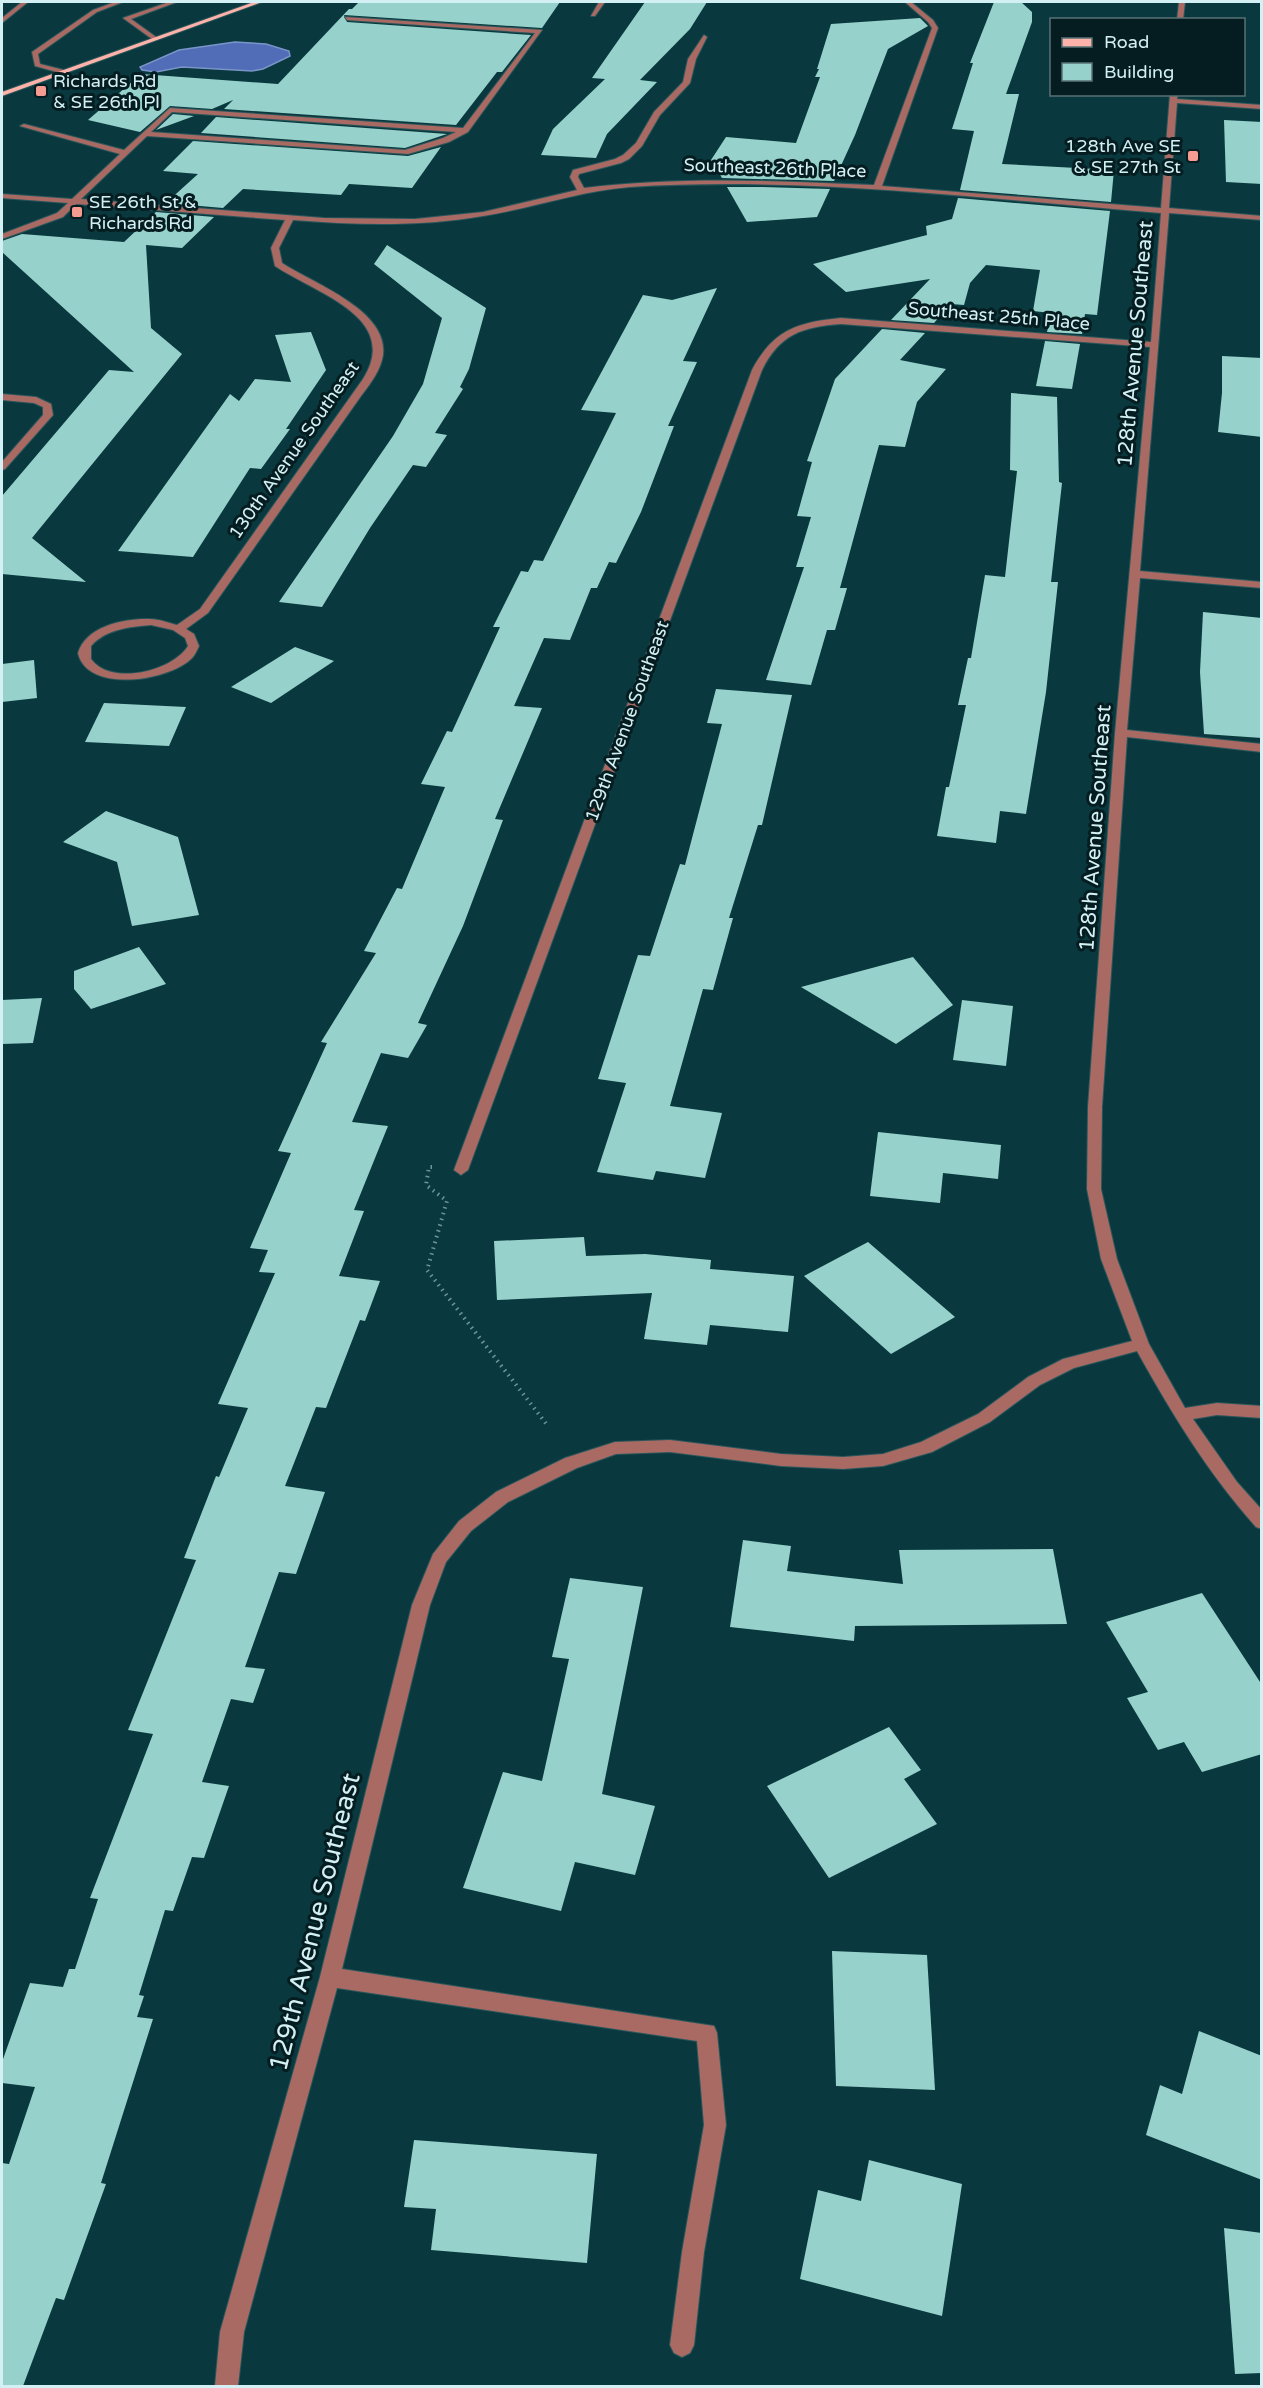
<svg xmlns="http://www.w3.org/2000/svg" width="1263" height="2388" viewBox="0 0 1263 2388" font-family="'Varela Round',sans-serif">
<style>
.water{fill:#526db7;stroke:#7994c9;stroke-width:1.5}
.building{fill:#96d2cb}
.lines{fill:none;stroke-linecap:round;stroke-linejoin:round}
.minor-casing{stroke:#29565b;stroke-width:2}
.major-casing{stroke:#29565b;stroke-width:2}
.path{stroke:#6e9499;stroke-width:4;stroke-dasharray:1.5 4.5;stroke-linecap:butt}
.minor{fill:#a86a63;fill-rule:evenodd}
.major{fill:#ffb2a9;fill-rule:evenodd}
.poi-dot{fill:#f59c92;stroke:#051d21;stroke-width:2}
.labels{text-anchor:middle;stroke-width:6;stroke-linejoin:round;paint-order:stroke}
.far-poi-label{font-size:18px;fill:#d3f0f4;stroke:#051d21;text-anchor:start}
.far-street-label{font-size:18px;fill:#d3f0f4;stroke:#051d21}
.street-label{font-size:21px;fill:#d3f0f4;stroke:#051d21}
.near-street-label{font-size:26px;fill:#d3f0f4;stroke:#051d21}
</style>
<rect width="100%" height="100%" fill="#09393e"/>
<!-- water -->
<polygon class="water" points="235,42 266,44 289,51 290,56 263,69 252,71 182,67 156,72 142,70 140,67 179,50"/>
<!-- building -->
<g class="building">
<polygon points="359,2 560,2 542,28 344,15 347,22 531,35 502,72 497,72 456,125 224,109 233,100 212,109 170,106 140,132 88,120 141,74 278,84 349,9 352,9"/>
<polygon points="645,2 707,2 690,29 640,80 657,82 607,134 596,158 541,155 553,129 605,79 592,78"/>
<polygon points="994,2 1021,2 1032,12 1032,22 1006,94 1019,94 1002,164 1114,170 1111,202 960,190 974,131 952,129 973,63 970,63"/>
<polygon points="920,18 928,26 888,49 855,135 834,181 722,178 711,160 726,137 796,143 820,77 815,77 819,69 817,69 831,24"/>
<polygon points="173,114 194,116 156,130"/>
<polygon points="216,117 447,134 405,148 201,133"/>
<polygon points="1224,120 1262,122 1262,184 1226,182"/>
<polygon points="193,141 408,156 441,147 412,188 349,184 341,195 243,189 223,208 166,203 198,174 163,171"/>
<polygon points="727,187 763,187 830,189 817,217 747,222"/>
<polygon points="958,198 1110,211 1097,315 1085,314 1082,334 1047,332 1051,313 1033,311 1040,270 986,265 970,283 964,305 951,304 934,323 891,320 930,279 846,292 813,264 927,235 926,226 952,219"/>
<polygon points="156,212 214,217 182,248 146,245 151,328 182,354 32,538 86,582 2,574 2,496 109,370 134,372 2,252 2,241 22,234 124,242"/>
<polygon points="387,245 486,308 469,369 460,387 463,389 435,433 447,435 426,467 413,465 370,528 322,607 279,602 393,436 423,384 442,318 374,264"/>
<polygon points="717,288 683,361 697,362 668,426 674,426 641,512 616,563 609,562 597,588 591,588 570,640 544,638 514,706 542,708 495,819 503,820 463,926 418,1023 427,1025 408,1058 381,1053 352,1122 388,1126 354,1210 364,1211 339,1276 380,1281 365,1321 360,1320 326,1408 316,1407 285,1486 325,1492 296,1574 279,1572 245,1667 265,1669 253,1703 231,1699 202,1782 229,1786 204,1858 192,1857 173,1911 165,1910 139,1995 144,1996 137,2017 153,2019 101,2183 106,2184 64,2300 56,2298 23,2386 2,2386 2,2163 9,2164 35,2087 2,2083 2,2062 30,1983 63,1987 69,1969 75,1969 98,1899 90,1898 153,1734 128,1730 196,1560 184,1558 216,1476 219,1477 248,1408 218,1404 275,1273 259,1272 268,1250 250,1248 291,1153 278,1151 327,1043 321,1042 376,953 364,951 397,888 402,889 445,787 421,784 447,731 452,732 500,627 493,627 521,571 528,572 534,560 543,561 616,413 581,410 643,295 672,300"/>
<polygon points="882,329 925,333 900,360 946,369 917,402 905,447 879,445 840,588 847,588 835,630 827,630 811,685 766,680 804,567 796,567 811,517 797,516 812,462 807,461 835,379"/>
<polygon points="311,332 326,370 286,429 290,429 261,469 250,468 193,557 118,551 230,394 239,401 255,379 291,382 275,335"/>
<polygon points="1045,341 1080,344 1072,389 1036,386"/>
<polygon points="1222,356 1262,358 1262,437 1218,432 1222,393"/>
<polygon points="1011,393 1057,397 1059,482 1062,483 1051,582 1058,582 1046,692 1026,814 1000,811 996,843 937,836 946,787 949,787 966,705 958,705 968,658 971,658 985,575 1005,577 1017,471 1010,470"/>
<polygon points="1203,612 1262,618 1262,738 1204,734 1200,672"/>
<polygon points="295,647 334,661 271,703 231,687"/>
<polygon points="34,660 37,698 2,702 2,664"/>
<polygon points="716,689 792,695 762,825 758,825 729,918 733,918 713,990 703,989 670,1106 722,1113 705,1178 656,1171 653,1180 597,1172 626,1083 598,1079 638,955 650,956 680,864 685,865 722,724 707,723"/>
<polygon points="104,703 186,707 169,746 85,742"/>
<polygon points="106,811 178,837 199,915 132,926 117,862 63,842"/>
<polygon points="139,947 166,984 91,1009 74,989 74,971"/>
<polygon points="913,957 953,1005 896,1044 801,987"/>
<polygon points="42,998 33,1043 2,1044 2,1000"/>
<polygon points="962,1000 1013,1006 1006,1066 953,1060"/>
<polygon points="878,1132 1001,1145 998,1179 943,1173 940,1203 870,1196"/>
<polygon points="584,1237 586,1256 645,1254 711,1260 710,1269 794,1276 788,1332 710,1325 707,1345 644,1339 652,1293 497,1300 494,1241"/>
<polygon points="868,1242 955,1317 891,1354 804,1276"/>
<polygon points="743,1540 791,1546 787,1571 903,1584 899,1550 1053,1549 1067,1624 855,1626 854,1641 730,1627"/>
<polygon points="570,1578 643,1587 602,1794 655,1806 635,1875 575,1862 561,1911 463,1888 503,1772 542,1781 569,1659 552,1657"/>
<polygon points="1202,1593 1262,1685 1262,1754 1202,1772 1184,1742 1158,1750 1127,1698 1148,1692 1106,1622"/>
<polygon points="889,1727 921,1770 904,1779 937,1824 829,1878 767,1786"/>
<polygon points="832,1951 927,1955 935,2090 836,2086"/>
<polygon points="1199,2031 1262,2056 1262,2180 1146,2135 1160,2085 1182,2094"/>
<polygon points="414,2140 597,2154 587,2263 431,2250 436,2209 404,2207"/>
<polygon points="869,2160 962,2184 942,2316 800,2279 818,2190 861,2201"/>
<polygon points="1224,2228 1262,2233 1262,2373 1235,2374"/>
</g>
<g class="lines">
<!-- minor casing -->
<g class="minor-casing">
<g id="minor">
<polygon points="22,2 28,2 2,23 2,18"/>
<polygon points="115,2 123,2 97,12 38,54 40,64 64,70 64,74 35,66 32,52 93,10"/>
<polygon points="169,2 177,2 131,19 156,37 156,39 152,39 123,18"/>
<polygon points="599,2 605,2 595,16 591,16"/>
<path d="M 905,2 L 911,2 L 933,20 L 938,28 L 882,186 L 1161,208 L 1170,94 L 1178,94 L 1177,99 L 1262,105 L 1262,109 L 1177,103 L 1169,208 L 1262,216 L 1262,220 L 1169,213 L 1140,571 L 1262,582 L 1262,588 L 1140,578 L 1127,730 L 1262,744 L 1262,752 L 1127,737 L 1102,1107 L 1101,1189 L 1117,1259 L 1149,1344 L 1185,1408 L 1217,1403 L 1262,1406 L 1262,1418 L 1217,1415 L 1193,1419 L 1237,1482 L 1262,1510 L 1262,1529 L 1256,1527 C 1208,1473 1172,1414 1137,1351 L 1074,1368 L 1040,1385 L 990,1422 L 932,1452 L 883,1466 L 843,1469 L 781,1466 L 670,1452 L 616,1454 L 577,1468 L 508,1502 L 471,1531 L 446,1562 L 430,1605 L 342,1969 L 714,2026 L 717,2033 L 726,2125 L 704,2252 L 694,2345 L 690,2353 L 682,2357 L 674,2353 L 670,2345 L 682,2252 L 704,2125 L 697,2041 L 337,1988 L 244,2332 L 238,2386 L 215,2386 L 220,2332 L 320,1977 L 412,1605 L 433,1554 L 459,1521 L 496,1492 L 565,1458 L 615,1442 L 670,1440 L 781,1454 L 843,1457 L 883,1454 L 921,1442 L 978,1414 L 1028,1377 L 1063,1359 L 1132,1341 L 1101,1259 L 1087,1189 L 1088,1107 L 1115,733 L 1150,347 L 841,324 C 802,327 780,334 762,370 L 468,1170 L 461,1175 L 454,1170 L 752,370 C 773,330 798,322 841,318 L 1151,342 L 1161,213 C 985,199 807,176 630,187 C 580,191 533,208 483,216 C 421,227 356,225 293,220 L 279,248 L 282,263 C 312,283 389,310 383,355 C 381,370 370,384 361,396 L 208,613 L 186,629 L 194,634 L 199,646 C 197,650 195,655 192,658 C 170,681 87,694 78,653 C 86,626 125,618 150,619 C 159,619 169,623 177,625 L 200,609 L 363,379 C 402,317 315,293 275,266 L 271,248 L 285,220 L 76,204 L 63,217 L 2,239 L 2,234 L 57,213 L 68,203 L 2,198 L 2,194 L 72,199 L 120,154 L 20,126 L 24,124 L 124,150 L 170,108 L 463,128 L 535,33 L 347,20 L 345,17 L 542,30 L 468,132 L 449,142 L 408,154 L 147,136 L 81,199 L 324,218 L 415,219 L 483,212 L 577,190 L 570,177 L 573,170 L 615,159 L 623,155 L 636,143 L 654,112 L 683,82 L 688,59 L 704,35 L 707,37 L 696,59 L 690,83 L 660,115 L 642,146 L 629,159 L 621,163 L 579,174 L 578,177 L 584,188 C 681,176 777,181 874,185 L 932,28 L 928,22 ZM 172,112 L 456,132 L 443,138 L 405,150 L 151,132 ZM 151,625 L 173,630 L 185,638 L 188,646 C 172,672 110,686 91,659 L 91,646 C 106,629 129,627 151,625 Z"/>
<polygon points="1179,2 1185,2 1183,20 1177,20"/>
<polygon points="2,394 36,397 51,404 53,415 5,469 2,470 2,462 43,415 43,407 34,403 2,400"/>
</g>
</g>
<!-- major casing -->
<g class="major-casing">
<polygon id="major" points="254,2 262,2 2,96 2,92"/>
</g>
<!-- path -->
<polyline class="path" points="432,1167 429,1167 426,1185 447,1201 427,1270 548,1426"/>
<!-- minor -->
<use href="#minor" class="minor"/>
<!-- major -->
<use href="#major" class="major"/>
</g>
<!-- markers -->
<g class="poi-dot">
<rect x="35" y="85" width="12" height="12" rx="3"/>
<rect x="1187" y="150" width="12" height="12" rx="3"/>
<rect x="71" y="206" width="12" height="12" rx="3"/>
</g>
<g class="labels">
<!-- far-poi labels -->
<g class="far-poi-label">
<text x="53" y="87">Richards Rd<tspan x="53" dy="21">&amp; SE 26th Pl</tspan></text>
<text x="1181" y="152" text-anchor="end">128th Ave SE<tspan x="1181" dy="21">&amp; SE 27th St</tspan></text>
<text x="89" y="208">SE 26th St &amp;<tspan x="89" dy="21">Richards Rd</tspan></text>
</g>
<!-- far-street labels -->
<g class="far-street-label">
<text transform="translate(775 168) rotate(2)" y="6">Southeast 26th Place</text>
<text transform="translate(999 316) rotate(5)" y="6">Southeast 25th Place</text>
<text transform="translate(294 450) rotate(-55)" y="6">130th Avenue Southeast</text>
<text transform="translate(627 721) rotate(-70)" y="6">129th Avenue Southeast</text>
</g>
<!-- street labels -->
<g class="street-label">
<text transform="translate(1135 344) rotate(-85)" y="7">128th Avenue Southeast</text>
<text transform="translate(1095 828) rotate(-86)" y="7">128th Avenue Southeast</text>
</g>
<!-- near-street labels -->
<g class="near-street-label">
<text transform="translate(314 1922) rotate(-76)" y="9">129th Avenue Southeast</text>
</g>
</g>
<!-- border -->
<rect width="1263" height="2388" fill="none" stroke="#d3f0f4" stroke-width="6"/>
<!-- legend -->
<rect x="1050" y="18" width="195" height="78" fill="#051d21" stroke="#577175" stroke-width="1.5"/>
<rect x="1062" y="38" width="30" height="9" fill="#ffb2a9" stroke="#577175" stroke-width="1.5"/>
<text x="1104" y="48" font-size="18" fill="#d3f0f4">Road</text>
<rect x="1062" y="63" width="30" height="18" fill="#96d2cb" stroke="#577175" stroke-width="1.5"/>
<text x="1104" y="78" font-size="18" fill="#d3f0f4">Building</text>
</svg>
